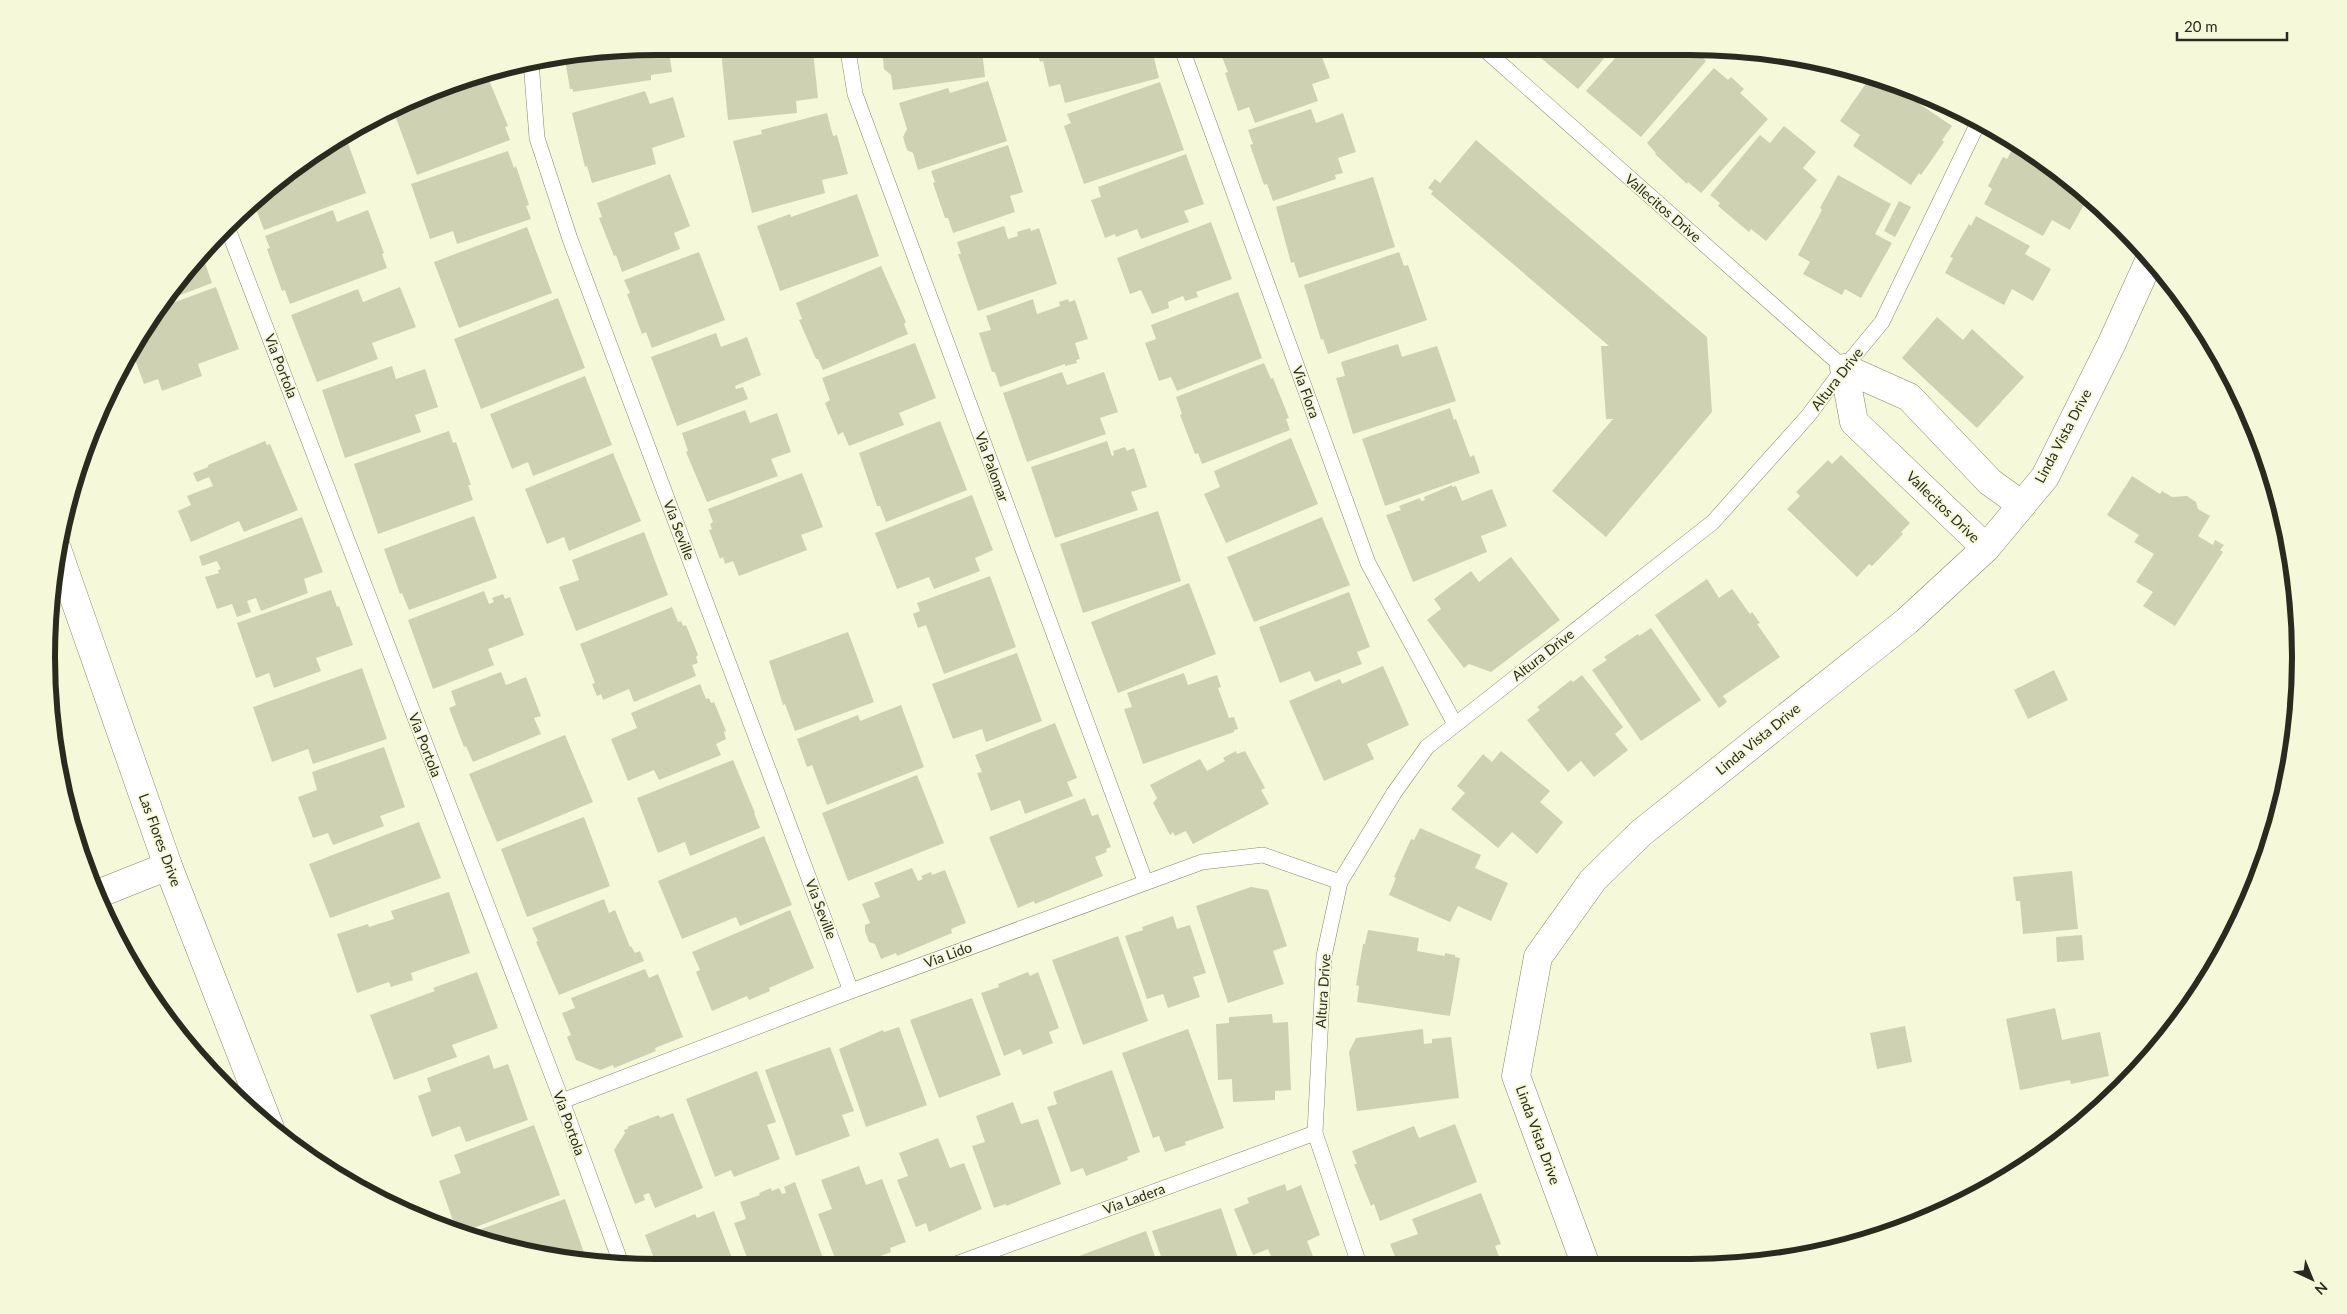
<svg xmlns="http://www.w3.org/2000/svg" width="2347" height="1314" viewBox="0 0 2347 1314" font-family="Lato,sans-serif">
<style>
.building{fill:#cfd2b2}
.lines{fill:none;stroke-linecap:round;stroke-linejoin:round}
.lane-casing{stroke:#86886b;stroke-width:16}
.street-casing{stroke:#86886b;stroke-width:29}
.secondary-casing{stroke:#86886b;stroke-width:29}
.lane{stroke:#fff;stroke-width:15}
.street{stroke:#fff;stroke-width:28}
.secondary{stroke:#fff;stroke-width:28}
.labels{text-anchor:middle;stroke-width:4;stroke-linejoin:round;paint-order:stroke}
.street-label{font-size:14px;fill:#2a2b1f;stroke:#f6f9d9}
.rim{fill:none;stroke:#2a2b1f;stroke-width:6}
</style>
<rect width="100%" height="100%" fill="#f6f9d9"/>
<!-- building -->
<g class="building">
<polygon points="1529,48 1613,48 1578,89"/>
<polygon points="1624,48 1694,48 1706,61 1641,137 1586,91"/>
<polygon points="1245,49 1323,49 1325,56 1322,57 1330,78 1312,84 1318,101 1255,123 1249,107 1238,111 1225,73 1228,72 1222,57"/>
<polygon points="882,50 982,50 985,77 893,90 891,75 884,69"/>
<polygon points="1037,50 1152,50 1159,78 1065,103 1060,84 1049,87 1043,61 1040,62"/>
<polygon points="669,51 672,72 651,75 651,80 573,92 573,89 570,89 564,54 577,52"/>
<polygon points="721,51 813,51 818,98 796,101 797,113 728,120"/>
<polygon points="1714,68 1728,80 1731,77 1744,89 1740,93 1768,119 1701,193 1688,182 1687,184 1655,154 1656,153 1647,143"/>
<polygon points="486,73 508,126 505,127 510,140 417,175 392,107 461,79"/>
<polygon points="1871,76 1893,86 1952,126 1942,140 1944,142 1921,175 1919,173 1911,185 1853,146 1860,135 1840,121"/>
<polygon points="988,81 1007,141 918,170 913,153 907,150 903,137 907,129 899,103 948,88 950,93"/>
<polygon points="1160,82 1184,150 1084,184 1064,126 1071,123 1067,114"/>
<polygon points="645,91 650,104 673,97 685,137 652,148 656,164 592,183 587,166 585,167 572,113"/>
<polygon points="1311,109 1316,123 1343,113 1356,152 1338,158 1343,173 1335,175 1336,179 1273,201 1267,184 1264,185 1250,145 1253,144 1248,130"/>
<polygon points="827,113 833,136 837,135 848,174 822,180 825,193 752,213 733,141 762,134 761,130"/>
<polygon points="1784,126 1816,152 1803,168 1817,180 1766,241 1751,229 1749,232 1718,206 1720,203 1710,195 1760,135 1770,143"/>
<polygon points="345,135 366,193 264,230 253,201 285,172"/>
<polygon points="1476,140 1707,337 1712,412 1606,537 1552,491 1613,419 1606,419 1601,346 1609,346 1431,194 1433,191 1428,188 1435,179 1440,183"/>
<polygon points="1008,145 1023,192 1010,196 1015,212 953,233 948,218 945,218 933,183 935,182 931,171"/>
<polygon points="2014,146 2039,160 2065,178 2060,186 2086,201 2070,230 2052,220 2043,236 1984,204 1992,189 1988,186 2003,157 2007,159"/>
<polygon points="508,151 514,168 516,166 529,205 526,206 531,219 457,244 453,231 430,239 411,184"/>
<polygon points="1186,154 1204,204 1184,211 1189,222 1141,239 1137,229 1116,237 1115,234 1105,238 1091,200 1101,197 1098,187"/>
<polygon points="670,174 690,226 674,233 680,249 622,272 616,255 614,256 599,218 602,217 597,203"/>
<polygon points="1838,175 1891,204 1875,234 1892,243 1861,298 1845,289 1842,295 1803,274 1810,262 1798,255 1822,210 1820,208"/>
<polygon points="1373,177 1395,247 1299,278 1294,262 1291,263 1276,207"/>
<polygon points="857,194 879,256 780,291 757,226 790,214 791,217"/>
<polygon points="1899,201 1911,207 1895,237 1884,231"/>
<polygon points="333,210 337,222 368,210 384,253 382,254 387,268 290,304 285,290 282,291 267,249 270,248 265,236"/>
<polygon points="1976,216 2030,246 2025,254 2051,269 2033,301 2012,289 2004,305 1945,273 1953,258 1950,257 1969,224 1971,226"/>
<polygon points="1211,222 1232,279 1196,292 1198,297 1185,301 1183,296 1168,302 1169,308 1152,314 1141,290 1130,294 1117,258"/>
<polygon points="1004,226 1008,239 1018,236 1017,232 1030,228 1031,231 1039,228 1057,284 978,311 958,254 961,254 957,242"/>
<polygon points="527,227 552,293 459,328 434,262"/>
<polygon points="204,251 208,261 205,263 212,283 162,302"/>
<polygon points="699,252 725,320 652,348 646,332 642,334 627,294 630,293 624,280"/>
<polygon points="1399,252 1404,266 1408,265 1427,320 1328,354 1323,339 1321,340 1304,285"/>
<polygon points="881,266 906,322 904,324 908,334 823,370 818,359 816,359 799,320 802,319 796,303"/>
<polygon points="216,287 239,349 198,364 202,376 162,391 158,379 144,384 136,362 130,359 128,354 149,317 156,309"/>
<polygon points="400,287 416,327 372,343 378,359 317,382 291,315 358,289 363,302"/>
<polygon points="1238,292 1262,358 1177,391 1171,377 1159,381 1145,343 1156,339 1151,325"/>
<polygon points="558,298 585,368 481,409 454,339"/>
<polygon points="1033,299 1037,314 1060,306 1059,302 1068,299 1069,302 1075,300 1088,339 1075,343 1080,359 1076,360 1077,363 1065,366 1065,364 1000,387 995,372 992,372 979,333 991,330 986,316"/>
<polygon points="1937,317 1963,340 1972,329 2024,377 1977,428 1902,358"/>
<polygon points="716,333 721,347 747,337 761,375 735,386 736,389 743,387 748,399 677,426 651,357"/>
<polygon points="915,343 936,398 899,413 904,425 849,446 843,432 838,435 825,403 830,400 822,378"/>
<polygon points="1398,344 1402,357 1437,346 1456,401 1353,434 1336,378 1345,376 1341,362"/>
<polygon points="1264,363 1271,379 1273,378 1289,418 1286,419 1290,430 1202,464 1198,453 1195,454 1180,415 1182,414 1176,397"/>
<polygon points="392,366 396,379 425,369 438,407 415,415 421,432 345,458 322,390"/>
<polygon points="1062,372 1067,385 1104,372 1118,412 1100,418 1106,434 1027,462 1003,393"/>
<polygon points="585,376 612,445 533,476 528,462 512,469 490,414"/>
<polygon points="1450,408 1454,420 1456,419 1470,457 1474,455 1480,473 1385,506 1362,439"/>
<polygon points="745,410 750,423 777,413 791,452 771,459 778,476 707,502 686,452 688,451 682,433"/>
<polygon points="940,421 967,490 886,522 880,506 877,506 859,453"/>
<polygon points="449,431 453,443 456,442 471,485 468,485 473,500 378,534 354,464"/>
<polygon points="1291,438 1318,504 1226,543 1204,494 1220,487 1214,471"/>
<polygon points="265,441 267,445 270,444 298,510 244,532 239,521 191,542 178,511 191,505 187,496 213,486 209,477 197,482 193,473 208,467 208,465"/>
<polygon points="1107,441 1112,456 1114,455 1113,451 1125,447 1127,451 1134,448 1147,487 1131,492 1138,510 1055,538 1031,467"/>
<polygon points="613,453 641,521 569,551 564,537 547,544 525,489"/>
<polygon points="1841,455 1910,523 1901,532 1903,534 1872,566 1869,564 1857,577 1787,509 1800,496 1796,492 1828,460 1832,464"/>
<polygon points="802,473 823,527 801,535 807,550 739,576 733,561 725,564 723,557 720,559 709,530 712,529 710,524 713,522 708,509"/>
<polygon points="2132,476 2160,494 2162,491 2172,497 2187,496 2196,502 2198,509 2210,516 2198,536 2213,545 2215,540 2224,545 2220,550 2223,552 2175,626 2143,606 2153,592 2136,582 2154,554 2134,542 2139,535 2107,515"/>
<polygon points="1452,485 1452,487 1456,486 1462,501 1492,489 1507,526 1481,536 1487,552 1413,582 1386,515 1401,510 1399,506 1420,498 1421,501 1425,500 1424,497"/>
<polygon points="972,495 993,550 975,558 980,571 934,589 929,577 897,589 875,533"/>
<polygon points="1158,511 1181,581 1083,613 1060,544"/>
<polygon points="474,516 497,578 409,610 402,593 400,594 384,549"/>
<polygon points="302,517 323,572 304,579 308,593 261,611 256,598 247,601 251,612 237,617 232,604 217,609 205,577 219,573 218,570 221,569 217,561 202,566 199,556"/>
<polygon points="1322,517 1350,585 1254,622 1227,557"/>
<polygon points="644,532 668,595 576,631 559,587 579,580 572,560"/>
<polygon points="1511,557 1560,620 1491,672 1469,664 1464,668 1427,620 1441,609 1434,599 1471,571 1479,582"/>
<polygon points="990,576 1016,647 944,674 926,625 918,628 913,614 920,611 917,603"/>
<polygon points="1707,579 1719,598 1732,589 1750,614 1752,612 1760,623 1757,624 1780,657 1723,696 1727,702 1719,708 1655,615"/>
<polygon points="1189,583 1216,654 1118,693 1091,622"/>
<polygon points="331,590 337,607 339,606 353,645 316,658 321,671 274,688 269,673 256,678 237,623"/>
<polygon points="484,591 489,604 494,602 492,598 503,594 505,599 510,597 524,635 488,649 494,665 433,689 408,620"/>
<polygon points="1349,592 1370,647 1357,652 1362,664 1315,682 1310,671 1280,683 1259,627"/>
<polygon points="672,607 678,622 681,621 683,626 686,625 698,655 696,657 698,663 692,665 696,676 634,702 629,689 603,700 601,694 597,696 592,684 595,683 580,644"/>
<polygon points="1651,628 1701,700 1641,741 1592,670 1607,660 1604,657 1638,634 1639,636"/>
<polygon points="848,632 874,702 795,731 785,704 783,705 769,661"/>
<polygon points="1017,653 1042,721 986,742 982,729 953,739 932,684"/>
<polygon points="1383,666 1409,725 1367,744 1374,759 1324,781 1289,701 1340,679 1342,684"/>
<polygon points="362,668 387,739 313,764 308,749 272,762 253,707"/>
<polygon points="2054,670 2068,700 2028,719 2014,690"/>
<polygon points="501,672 506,685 526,677 541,716 534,718 541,734 473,762 466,746 464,747 449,708 456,705 451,691"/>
<polygon points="1184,673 1188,685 1217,675 1221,687 1218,688 1229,718 1234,717 1238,729 1234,730 1234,732 1143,764 1124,709 1132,707 1127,693"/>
<polygon points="1582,675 1623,727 1615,734 1628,750 1594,777 1581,761 1568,772 1527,720 1540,710 1537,707 1571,680 1573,682"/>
<polygon points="700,684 706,699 709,698 711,703 714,702 726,731 724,732 726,739 716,744 721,755 659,780 654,770 628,781 611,739 637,728 631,713"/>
<polygon points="901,705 924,767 827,805 812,765 807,767 797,739 858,715 860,721"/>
<polygon points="1055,723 1077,778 1067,782 1073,796 1025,814 1020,800 991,811 977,773 982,772 975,755"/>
<polygon points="565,735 593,802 497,842 469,774"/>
<polygon points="384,747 405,807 380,816 384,826 333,845 328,833 313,838 298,797 317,790 312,772"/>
<polygon points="1236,751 1237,754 1245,751 1265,788 1261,790 1269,804 1193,844 1186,831 1175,836 1173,832 1170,835 1153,803 1157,798 1150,785 1200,759 1207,771 1225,761 1223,758"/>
<polygon points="1501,751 1550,791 1540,802 1563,822 1537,854 1512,832 1498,848 1451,809 1465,793 1457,786 1483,754 1492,762"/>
<polygon points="733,760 755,813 754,813 760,828 690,856 685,842 658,853 637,798"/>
<polygon points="917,775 944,843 848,881 822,813"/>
<polygon points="1085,798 1092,816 1098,814 1111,847 1106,849 1107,852 1095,857 1103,876 1035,904 1034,901 1018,908 989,837"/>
<polygon points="584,817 610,886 527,917 501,849"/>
<polygon points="419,822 441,878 330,918 309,864"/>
<polygon points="1420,828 1481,855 1475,868 1508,883 1491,921 1458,906 1450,922 1389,895 1396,878 1394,877 1411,839 1414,840"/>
<polygon points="764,836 792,905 740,926 736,917 682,939 658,881"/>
<polygon points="912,868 918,881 923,879 921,876 931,872 932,875 945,870 966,923 951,929 952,933 897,956 896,953 881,959 875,944 869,942 865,931 865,925 870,923 862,904 880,897 874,883"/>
<polygon points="2072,871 2078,929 2023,934 2020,901 2016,901 2013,877"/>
<polygon points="1251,887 1268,890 1287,946 1273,951 1284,984 1228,1003 1196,906"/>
<polygon points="449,892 470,953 411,973 413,980 391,987 389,982 357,993 337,934 368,924 369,927 394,919 391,911"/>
<polygon points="604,899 609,913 615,910 630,947 631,946 635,953 640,951 644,961 559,995 536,942 538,941 532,928"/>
<polygon points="790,910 814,968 769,988 770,991 749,1000 747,996 712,1011 696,972 700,970 692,952"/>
<polygon points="1173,916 1177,929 1190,925 1206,973 1193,977 1200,997 1168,1008 1163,994 1147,999 1125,936 1143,930 1142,927"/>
<polygon points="1368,930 1419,938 1417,951 1445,956 1445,953 1455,955 1455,957 1460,958 1450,1016 1357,1002 1359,986 1356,985 1363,944 1365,944"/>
<polygon points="2082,935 2084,960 2057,962 2056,937"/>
<polygon points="1118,936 1148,1021 1083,1045 1052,960"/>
<polygon points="645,969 649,978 658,974 683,1037 655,1048 656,1051 614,1068 613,1065 600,1070 576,1060 567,1037 571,1035 562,1013 575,1008 571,998"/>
<polygon points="477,972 498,1028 452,1045 457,1057 394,1080 370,1015 435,991 433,988"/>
<polygon points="1028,972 1030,976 1038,972 1059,1028 1049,1032 1053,1043 1023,1055 1020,1049 1004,1056 981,993 999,987 998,984"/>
<polygon points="972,998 1001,1075 939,1098 910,1020"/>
<polygon points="2055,1008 2062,1040 2100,1032 2109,1076 2071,1084 2070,1080 2020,1090 2006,1019"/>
<polygon points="1272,1014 1273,1023 1288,1022 1291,1090 1275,1091 1275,1100 1233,1102 1232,1079 1218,1080 1216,1024 1229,1023 1229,1017"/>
<polygon points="1905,1026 1912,1062 1877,1069 1870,1033"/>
<polygon points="899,1027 927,1105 866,1127 839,1049 883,1030 884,1032"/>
<polygon points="1188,1029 1224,1128 1185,1142 1186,1145 1165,1152 1159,1136 1153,1138 1122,1053"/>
<polygon points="1423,1029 1424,1044 1432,1043 1432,1039 1451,1037 1459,1098 1357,1111 1349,1052 1356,1038"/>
<polygon points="830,1047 854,1111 842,1115 850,1136 796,1156 765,1070"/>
<polygon points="489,1055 494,1069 508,1064 528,1120 466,1142 460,1126 432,1137 418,1096 431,1091 427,1078"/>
<polygon points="1112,1070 1140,1152 1127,1157 1128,1160 1086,1176 1083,1168 1071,1172 1047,1107 1057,1104 1053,1092"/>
<polygon points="757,1071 776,1122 767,1125 780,1159 734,1177 731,1170 715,1177 686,1099"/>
<polygon points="1013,1102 1021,1124 1038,1119 1061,1184 1006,1206 1006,1204 994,1208 972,1146 985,1142 976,1116"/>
<polygon points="673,1113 703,1188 655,1208 649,1193 643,1195 645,1200 635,1204 614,1150 625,1133 624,1130 629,1128 627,1127 659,1115 660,1118"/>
<polygon points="1455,1124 1477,1182 1380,1221 1374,1204 1371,1206 1354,1164 1357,1164 1352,1151 1414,1126 1419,1138"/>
<polygon points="534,1125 560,1195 463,1232 456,1229 439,1181 461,1173 454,1155"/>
<polygon points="938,1138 950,1168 964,1163 982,1209 929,1232 926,1223 916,1227 897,1180 908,1176 899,1153"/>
<polygon points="859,1166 866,1185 882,1179 906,1242 890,1248 891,1252 855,1266 852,1261 838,1266 818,1214 832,1209 821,1180"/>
<polygon points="795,1182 826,1266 750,1266 734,1223 746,1219 740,1202 760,1195 759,1193 771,1188 772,1191 779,1188 782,1194 786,1193 784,1187"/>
<polygon points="1285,1184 1287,1191 1301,1185 1320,1235 1307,1241 1316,1264 1274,1264 1268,1249 1253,1255 1234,1209 1249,1203 1247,1198"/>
<polygon points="1481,1193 1501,1244 1495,1246 1501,1262 1398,1264 1390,1244 1418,1234 1412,1219"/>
<polygon points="565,1199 587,1261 499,1247 470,1235 470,1233"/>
<polygon points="1221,1208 1240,1264 1164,1265 1152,1231"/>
<polygon points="714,1211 735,1266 657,1266 645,1235 695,1214 697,1218"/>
<polygon points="1146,1231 1158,1265 1083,1265 1079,1256"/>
</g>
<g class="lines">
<!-- lane casing -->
<g class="lane-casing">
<g id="lane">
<polyline points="1483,48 1844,368"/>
<polyline points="1182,49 1368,563 1455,724"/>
<polyline points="848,51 855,94 1145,881"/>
<polyline points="531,62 537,138 570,239 851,991"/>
<polyline points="226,224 562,1101 622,1266"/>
<polyline points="562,1101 851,991 1202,862 1263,855 1340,882"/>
<polyline points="1359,1264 1315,1133 1324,956 1340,882 1394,793 1427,747 1713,522 1808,416 1844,368 1882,322 1979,121"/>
<polyline points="953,1265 1315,1133"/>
</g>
</g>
<!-- street casing -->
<g class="street-casing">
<g id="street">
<polyline points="1986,548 1854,422 1844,368 1909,397 1990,482 2022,505"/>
<polyline points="95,895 168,866"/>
</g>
</g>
<!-- secondary casing -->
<g class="secondary-casing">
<g id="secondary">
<polyline points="57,549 168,866 270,1128"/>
<polyline points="1585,1263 1516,1076 1538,957 1593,880 1641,833 1907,621 1986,548 2045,477 2111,345 2150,259"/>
</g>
</g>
<!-- lane -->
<use href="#lane" class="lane"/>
<!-- street -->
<use href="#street" class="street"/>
<!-- secondary -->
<use href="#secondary" class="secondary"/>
</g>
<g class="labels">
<!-- street labels -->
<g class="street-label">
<text transform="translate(1663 208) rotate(41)" y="5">Vallecitos Drive</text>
<text transform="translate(281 366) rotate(69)" y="5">Via Portola</text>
<text transform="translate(1837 379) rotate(-52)" y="5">Altura Drive</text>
<text transform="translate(1306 392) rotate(70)" y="5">Via Flora</text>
<text transform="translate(2063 436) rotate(-62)" y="5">Linda Vista Drive</text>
<text transform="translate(992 467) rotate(70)" y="5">Via Palomar</text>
<text transform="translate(1943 507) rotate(44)" y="5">Vallecitos Drive</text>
<text transform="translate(679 530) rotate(69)" y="5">Via Seville</text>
<text transform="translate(1543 655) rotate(-38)" y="5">Altura Drive</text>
<text transform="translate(1758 739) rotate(-39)" y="5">Linda Vista Drive</text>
<text transform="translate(425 745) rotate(69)" y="5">Via Portola</text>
<text transform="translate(160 840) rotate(70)" y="5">Las Flores Drive</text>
<text transform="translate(821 909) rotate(69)" y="5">Via Seville</text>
<text transform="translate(948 955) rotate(-20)" y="5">Via Lido</text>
<text transform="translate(1323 991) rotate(-86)" y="5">Altura Drive</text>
<text transform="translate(569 1123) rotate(70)" y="5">Via Portola</text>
<text transform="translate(1538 1135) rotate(70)" y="5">Linda Vista Drive</text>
<text transform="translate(1134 1199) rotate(-20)" y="5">Via Ladera</text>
</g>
</g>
<!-- crop -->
<path d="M0 0H2347V1314H0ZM657 55H1690A602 602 0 0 1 2292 657V657A602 602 0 0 1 1690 1259H657A602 602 0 0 1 55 657V657A602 602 0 0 1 657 55Z" fill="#f6f9d9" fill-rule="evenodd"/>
<path class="rim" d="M657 55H1690A602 602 0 0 1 2292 657V657A602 602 0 0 1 1690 1259H657A602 602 0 0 1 55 657V657A602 602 0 0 1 657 55Z"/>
<!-- north arrow -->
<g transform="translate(2312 1279) rotate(136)" stroke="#f6f9d9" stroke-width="4" paint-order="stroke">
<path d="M0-4L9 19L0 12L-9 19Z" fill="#2a2b1f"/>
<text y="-8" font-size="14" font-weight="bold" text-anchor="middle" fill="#2a2b1f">N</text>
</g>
<!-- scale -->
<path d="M2177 32v8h110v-8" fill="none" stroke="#2a2b1f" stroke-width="2.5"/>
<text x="2184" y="32" font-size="15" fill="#2a2b1f" stroke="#f6f9d9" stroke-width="4" paint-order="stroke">20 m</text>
</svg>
